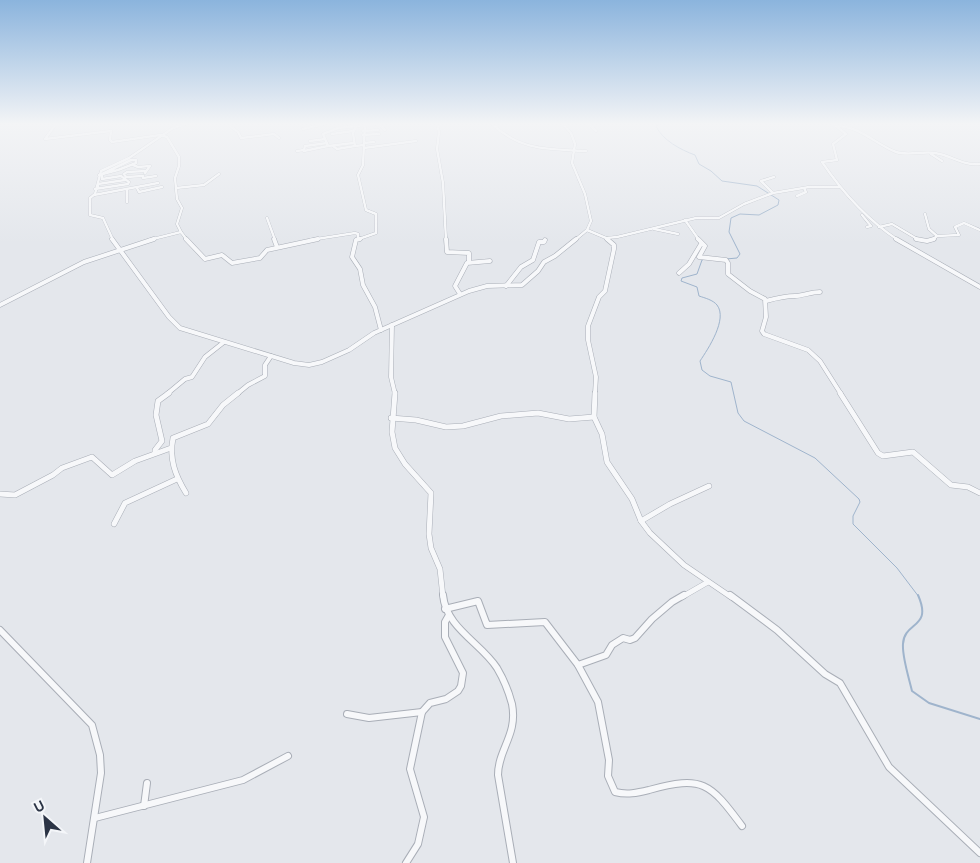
<svg xmlns="http://www.w3.org/2000/svg" width="980" height="863" viewBox="0 0 980 863" font-family="Figtree,sans-serif">
<style>
.lines{fill:none;stroke-linecap:round;stroke-linejoin:round}
.stream-far1{stroke:#9fb4cc;stroke-width:1}
.stream{stroke:#9fb4cc;stroke-width:2}
.street-far3-casing{stroke:#a9aeb7;stroke-width:3}
.street-far2-casing{stroke:#a9aeb7;stroke-width:5}
.street-far1-casing{stroke:#a9aeb7;stroke-width:6}
.street-casing{stroke:#a9aeb7;stroke-width:8}
.street-far3{stroke:#f7f8fa;stroke-width:2.5}
.street-far2{stroke:#f7f8fa;stroke-width:4}
.street-far1{stroke:#f7f8fa;stroke-width:5}
.street{stroke:#f7f8fa;stroke-width:6}
</style>
<rect width="100%" height="100%" fill="#e4e7ec"/>
<g class="lines">
<!-- stream-far1 -->
<g class="stream-far1">
<path d="M 661,123 L 656,126 C 662,140 681,150 695,155 L 699,164 L 711,171 L 722,181 L 757,186 L 779,200 L 778,205 L 759,215 L 740,214 L 731,218 L 729,232 L 740,254 L 737,258 L 726,259"/>
<path d="M 705,259 L 702,260 L 697,274 L 682,278 L 681,281 L 697,287 L 699,296 C 705,298 713,300 717,305 C 728,319 708,349 700,361 L 702,370 L 710,376 L 731,382 L 738,413 L 744,421 L 815,458 L 859,499 L 860,502 L 853,516 L 853,524 L 897,568 L 919,597"/>
</g>
<!-- stream -->
<path class="stream" d="M 918,595 C 933,629 904,621 903,644 C 902,657 909,678 912,691 L 929,703 L 980,719"/>
<!-- street-far3 casing -->
<g class="street-far3-casing">
<g id="street-far3">
<polyline points="231,123 230,126 238,132 241,138 274,134 279,138"/>
<polyline points="354,123 356,126 353,133 355,146 364,145"/>
<polyline points="378,123 385,130"/>
<polyline points="437,123 439,132 437,149 443,183 446,240"/>
<path d="M 491,123 C 520,151 548,149 586,151"/>
<polyline points="562,123 571,133 575,144 572,163 585,194 591,221 587,230 575,240"/>
<polyline points="588,123 596,131"/>
<path d="M 832,123 L 846,134 L 833,144 L 837,160 L 822,162 C 843,193 866,219 898,240"/>
<polyline points="56,124 45,139 111,131 110,140 112,142 160,135 167,137 179,157 179,166 175,178 177,199 182,208 177,224 181,232 149,240"/>
<path d="M 836,126 C 860,126 875,144 896,152 C 908,156 923,151 935,153 C 951,155 963,166 980,164"/>
<polyline points="303,129 328,123"/>
<polyline points="363,131 378,130"/>
<polyline points="332,134 353,131"/>
<polyline points="363,135 379,134"/>
<polyline points="310,141 325,139"/>
<polyline points="353,143 328,146 323,134 338,128 385,123"/>
<polyline points="364,143 374,142"/>
<polyline points="333,146 337,149 355,146"/>
<polyline points="364,148 416,141"/>
<polyline points="297,151 304,150 305,146 327,143"/>
<polyline points="304,151 328,146"/>
<polyline points="931,154 942,161"/>
<polyline points="133,165 138,167 150,166 145,173"/>
<polyline points="99,175 118,170 136,163 136,160 131,160 102,174"/>
<polyline points="143,176 126,177 124,174 127,172 146,171"/>
<polyline points="143,178 156,176"/>
<polyline points="98,187 98,184 125,180"/>
<polyline points="137,188 139,192 162,187"/>
<polyline points="176,188 204,185 219,174"/>
<polyline points="95,189 128,184 129,182 121,176 102,179 102,174"/>
<polyline points="127,189 127,202"/>
<polyline points="773,193 761,181 774,177"/>
<polyline points="94,195 158,183"/>
<polyline points="797,196 806,192 804,188"/>
<polyline points="925,214 929,229 937,236"/>
<polyline points="862,215 871,226 867,227"/>
<polyline points="267,218 275,240"/>
<polyline points="685,220 699,240"/>
<polyline points="879,227 892,224 919,240"/>
<polyline points="654,229 678,234"/>
<polyline points="587,230 606,238 617,237 696,218 719,218 744,204 773,193 809,187 839,187"/>
<polyline points="181,232 187,240"/>
<polyline points="606,238 608,240"/>
<polyline points="113,240 103,218 90,215 90,198 95,194 101,171 129,158 173,128 188,123"/>
<polyline points="310,240 355,233 358,234 358,239"/>
<polyline points="356,240 376,233 376,214 366,210 358,175 363,165 365,123"/>
<polyline points="932,240 937,236 959,235 955,227 964,223 980,230"/>
</g>
</g>
<!-- street-far2 casing -->
<g class="street-far2-casing">
<g id="street-far2">
<polyline points="112,239 169,317 180,328 294,363 309,365 322,362 349,350 374,333 469,291 487,286 522,285 538,271 544,262 555,256 576,239"/>
<polyline points="186,239 205,259 222,255 232,263 260,258 267,250 318,239"/>
<polyline points="274,239 277,247"/>
<polyline points="360,239 356,240 352,257 360,269 363,285 375,307 381,330"/>
<polyline points="446,239 447,252 469,253 469,262"/>
<polyline points="698,239 705,246 699,257 726,260 728,263 728,274 750,291 765,299 766,317 762,331 764,334 808,350 820,361 841,394"/>
<polyline points="896,239 980,287"/>
<polyline points="916,239 927,241 934,239"/>
<polyline points="679,273 689,264 701,244"/>
<polyline points="506,286 521,267 533,260 539,242 544,242 545,240"/>
<polyline points="460,294 455,286 467,263 490,261"/>
<path d="M 766,301 C 777,298 784,296 795,296 C 802,296 811,292 820,292"/>
<polyline points="0,305 84,262 154,239"/>
<polyline points="392,325 391,377 395,394"/>
<polyline points="167,394 185,379 192,377 205,357 224,342"/>
<polyline points="237,394 248,385 265,376 265,365 271,356"/>
<polyline points="595,394 596,377 588,340 588,326 599,297 605,291 614,249 614,245 607,239"/>
</g>
</g>
<!-- street-far1 casing -->
<g class="street-far1-casing">
<g id="street-far1">
<polyline points="395,393 392,432 395,448 405,464 431,493 429,534 431,548 440,569 443,597"/>
<polyline points="595,393 594,417 602,434 607,462 632,499 641,521 650,533 684,565 731,597"/>
<polyline points="840,393 878,453 883,456 913,452 951,485 968,487 980,493"/>
<polyline points="391,418 416,420 446,427 463,426 501,416 538,413 569,419 594,417"/>
<polyline points="155,453 155,450 162,441 156,415 158,401 169,393"/>
<path d="M 186,493 C 175,475 169,459 173,438 L 208,424 L 223,405 L 238,393"/>
<polyline points="0,494 15,495 53,475 62,468 92,457 112,475 135,461 171,448"/>
<polyline points="641,521 670,504 709,486"/>
<polyline points="114,524 125,503 177,479"/>
<polyline points="682,597 708,582"/>
</g>
</g>
<!-- street casing -->
<g class="street-casing">
<g id="street">
<path d="M 443,595 C 446,628 481,643 497,668 C 503,678 509,693 512,704 C 518,735 498,749 498,775 L 513,863"/>
<polyline points="730,595 777,630 825,674 840,683 889,767 980,853"/>
<path d="M 445,609 L 478,601 L 487,625 L 545,622 L 578,665 L 598,702 L 609,760 L 608,776 L 615,792 C 627,795 637,793 649,790 C 703,775 710,783 742,826"/>
<polyline points="0,630 92,725 100,755 101,773 87,863"/>
<polyline points="578,665 606,655 612,645 623,638 630,640 635,638 652,619 672,602 684,595"/>
<polyline points="347,714 369,718 422,712"/>
<polyline points="144,806 147,783"/>
<polyline points="95,818 243,780 288,756"/>
<polyline points="406,863 418,844 424,817 410,769 422,712 430,703 446,699 458,691 461,686 463,673 445,637 445,622 449,615"/>
</g>
</g>
<!-- street-far3 -->
<use href="#street-far3" class="street-far3"/>
<!-- street-far2 -->
<use href="#street-far2" class="street-far2"/>
<!-- street-far1 -->
<use href="#street-far1" class="street-far1"/>
<!-- street -->
<use href="#street" class="street"/>
</g>
<!-- sky -->
<linearGradient id="sky" x2="0" y2="1"><stop stop-color="#8bb4dd"/><stop offset="0.51" stop-color="#f3f4f6"/><stop offset="1" stop-color="#f3f4f6" stop-opacity="0"/></linearGradient>
<rect width="980" height="243" fill="url(#sky)"/>
<!-- north arrow -->
<g transform="translate(45 818) rotate(333)" stroke="#f4f6f9" stroke-width="4" paint-order="stroke">
<path d="M0-4L9 19L0 12L-9 19Z" fill="#2b3445"/>
<text y="-8" font-size="14" font-weight="bold" text-anchor="middle" fill="#2b3445">U</text>
</g>
</svg>
